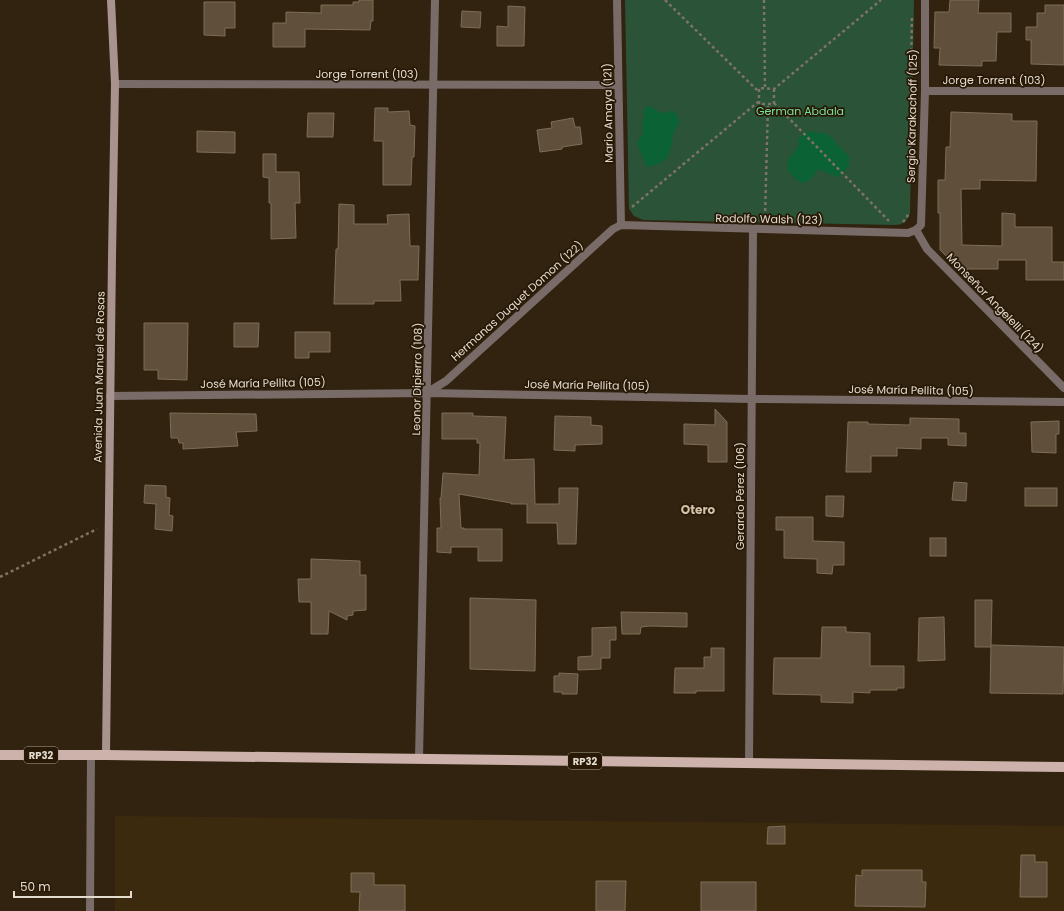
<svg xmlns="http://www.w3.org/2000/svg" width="1064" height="911" viewBox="0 0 1064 911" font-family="Poppins,sans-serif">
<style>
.built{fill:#3c2a0f}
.green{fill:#2a5338}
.forest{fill:#0b6235}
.building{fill:#60503b;stroke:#7e6d57}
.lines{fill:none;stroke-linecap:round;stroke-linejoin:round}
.path{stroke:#7f7363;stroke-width:2.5;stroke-dasharray:3 3;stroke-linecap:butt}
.minor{stroke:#796b68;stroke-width:8}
.secondary{stroke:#a8938e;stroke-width:8}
.primary{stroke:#cdb2ab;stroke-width:10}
.labels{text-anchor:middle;stroke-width:3.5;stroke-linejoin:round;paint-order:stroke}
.shield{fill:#271906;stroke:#aba193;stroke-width:1}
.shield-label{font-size:10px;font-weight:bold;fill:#e4dbcf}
.street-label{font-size:11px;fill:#e4dbcf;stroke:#271906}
.park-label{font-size:11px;fill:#7ae19e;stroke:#271906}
.neighbourhood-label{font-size:12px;font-weight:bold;fill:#d3c1a9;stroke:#271906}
</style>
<rect width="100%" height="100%" fill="#31230f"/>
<!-- built -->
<polygon class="built" points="115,816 1064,826 1064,911 115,911"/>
<!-- green -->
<path class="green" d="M 625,0 L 914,0 L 910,213 C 907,222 902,225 894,225 L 643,220 L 634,216 L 629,209 Z"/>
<!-- forest -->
<g class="forest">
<path d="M 648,105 L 661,113 L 674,111 L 680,122 C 664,142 681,161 647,167 L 637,143 L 643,133 L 642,121 L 645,115 L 643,112 Z"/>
<polygon points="807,131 828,134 849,157 849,167 838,177 818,169 811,179 804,183 796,180 787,169 788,160 799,145 798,139"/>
</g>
<!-- building -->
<g class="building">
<polygon points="359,0 373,0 373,21 371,21 370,30 305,29 305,47 273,47 273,23 286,23 286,12 321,13 321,5 353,5 353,2 359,2"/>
<polygon points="950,0 979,0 978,13 1011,13 1011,32 997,32 996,61 982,61 982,66 939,65 940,48 934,48 935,12 949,12"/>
<polygon points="204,2 235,2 235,28 225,28 225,36 204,35"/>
<polygon points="1045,5 1064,5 1064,65 1031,64 1031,40 1026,40 1026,27 1037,27 1037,13 1045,13"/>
<polygon points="508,6 525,7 524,46 497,46 497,26 508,27"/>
<polygon points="462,11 481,12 480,28 461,27"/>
<polygon points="375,108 388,108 388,112 409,111 410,125 415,126 414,157 412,157 411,185 383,185 383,141 374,141"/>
<polygon points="951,112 1012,114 1012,121 1037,121 1036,181 980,180 980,189 961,189 962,245 1002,246 1002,213 1015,214 1015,227 1052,227 1052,262 1064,262 1064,280 1026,280 1026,260 998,260 998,269 967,269 967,276 940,250 940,213 938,213 938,180 945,180 946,147 950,147"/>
<polygon points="308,113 334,113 333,137 307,137"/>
<polygon points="573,118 575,127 580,127 582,144 562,147 562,149 540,152 537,130 552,128 551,122"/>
<polygon points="197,131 235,132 235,153 197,152"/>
<polygon points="263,154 276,154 276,172 299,172 300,203 295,203 296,238 271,239 271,203 269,203 269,178 263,177"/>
<polygon points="339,204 354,205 354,224 388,224 387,215 409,214 410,246 419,246 418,280 400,280 401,301 374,301 374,304 334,304 336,249 338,249"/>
<polygon points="144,323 188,323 187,380 158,379 158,370 144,370"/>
<polygon points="234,323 259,323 258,347 234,347"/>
<polygon points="295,332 330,332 330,352 309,352 309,358 295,358"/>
<polygon points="715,409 727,422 727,462 708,462 708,445 684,444 684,424 715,425"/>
<polygon points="170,413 256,414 257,431 236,432 238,446 183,449 183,443 179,443 178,438 171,438"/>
<polygon points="442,413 473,413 473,416 506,417 504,460 534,459 535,504 559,504 559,488 578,488 576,544 558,544 557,523 527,523 527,504 511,504 511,503 459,494 461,528 464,528 464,529 502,529 502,561 478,561 478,547 451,547 451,553 437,552 437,528 441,528 440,498 441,498 443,473 479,475 480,443 477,443 477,439 442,439"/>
<polygon points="555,416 591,417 591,425 602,426 602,444 575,445 575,451 554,450"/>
<polygon points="910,418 959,419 959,433 966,433 966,446 948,445 948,438 921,438 921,449 897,448 897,456 871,456 871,472 846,472 848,422 868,422 868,424 910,425"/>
<polygon points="1059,421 1059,434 1056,434 1056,453 1032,452 1031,422"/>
<polygon points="954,482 967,483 966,501 952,500"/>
<polygon points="145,485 166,486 166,497 170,498 169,515 173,516 172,531 155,529 156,504 144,503"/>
<rect x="1025" y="488" width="32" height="18"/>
<polygon points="826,496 844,496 843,517 826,516"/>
<polygon points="776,517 813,517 813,541 844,542 844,565 833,565 832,574 817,573 817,559 784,558 784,530 776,530"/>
<rect x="930" y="538" width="16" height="18"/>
<polygon points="311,559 360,561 360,575 366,575 366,610 353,611 353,615 347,616 347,620 329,611 328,634 311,634 311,602 299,602 298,579 311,579"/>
<polygon points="470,598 536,600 535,671 470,669"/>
<polygon points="975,600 992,600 991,647 975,647"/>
<polygon points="621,612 687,613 687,627 650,626 641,627 640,634 622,634"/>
<polygon points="944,617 945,660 918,661 919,618"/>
<polygon points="616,627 616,640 610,640 610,658 601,658 601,669 578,670 578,657 592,656 592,628"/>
<polygon points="822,627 846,627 846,632 870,633 870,666 904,666 904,688 897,688 897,690 870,690 870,693 853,692 853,703 821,702 821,695 773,694 774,658 821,658"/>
<polygon points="991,645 1064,647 1063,694 990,693"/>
<polygon points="711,648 724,648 724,691 696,691 696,693 674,693 675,668 704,668 704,657 711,657"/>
<polygon points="559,673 578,674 577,694 562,694 562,692 554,692 554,676 559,676"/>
<polygon points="785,826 785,844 767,844 768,827"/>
<polygon points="1021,855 1035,855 1035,862 1047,862 1047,897 1020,897"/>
<polygon points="862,870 922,870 922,882 926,882 925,907 855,906 856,875 862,876"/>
<polygon points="351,873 374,873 374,885 405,885 405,911 359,911 360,892 351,892"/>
<polygon points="596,881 626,881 625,911 596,911"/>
<rect x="701" y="882" width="55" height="29"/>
</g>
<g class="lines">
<!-- path -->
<g class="path">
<polyline points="665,0 759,92"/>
<polyline points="764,0 765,88"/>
<polyline points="774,89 774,104 759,104 759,88 774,89 881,0"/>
<polyline points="774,103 889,221"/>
<polyline points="909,177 912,16"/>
<polyline points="632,207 758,102"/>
<polyline points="765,217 768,104"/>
<polyline points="903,222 907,217 909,212"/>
<polyline points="0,577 97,529"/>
</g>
<!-- minor -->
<g class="minor">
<polyline points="617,0 621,225"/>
<polyline points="115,84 618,85"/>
<polyline points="925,91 1064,91"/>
<polyline points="916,230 921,225 925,91 925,0"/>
<polyline points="916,230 927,249 1064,388"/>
<polyline points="428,392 446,381 613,229 621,225 908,233 916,230"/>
<polyline points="110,396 428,393 752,399 1064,402"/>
<polyline points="419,759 435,0"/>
<polyline points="749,763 753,230"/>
<polyline points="90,911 91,755"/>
</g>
<!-- secondary -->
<polyline class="secondary" points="106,755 112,257 115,84 111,0"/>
<!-- primary -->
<polyline class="primary" points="0,755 106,755 1064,767"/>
</g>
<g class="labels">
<!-- shield labels -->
<g class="shield">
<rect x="24" y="747" width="34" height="16" rx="3"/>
<rect x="568" y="753" width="34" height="16" rx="3"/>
</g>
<g class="shield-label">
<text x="41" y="759">RP32</text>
<text x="585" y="765">RP32</text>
</g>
<!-- street labels -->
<g class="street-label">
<text x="367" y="78">Jorge Torrent (103)</text>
<text x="994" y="84">Jorge Torrent (103)</text>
<text transform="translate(608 113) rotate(-91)" y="4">Mario Amaya (121)</text>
<text transform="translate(912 116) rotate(-89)" y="4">Sergio Karakachoff (125)</text>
<text transform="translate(769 219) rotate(1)" y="4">Rodolfo Walsh (123)</text>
<text transform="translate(517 301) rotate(-42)" y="4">Hermanas Duquet Domon (122)</text>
<text transform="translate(995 303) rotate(46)" y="4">Monseñor Angelelli (124)</text>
<text transform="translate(99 377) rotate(-89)" y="4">Avenida Juan Manuel de Rosas</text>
<text transform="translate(417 379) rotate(-89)" y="4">Leonor Dipierro (108)</text>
<text transform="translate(263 383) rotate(-1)" y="4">José María Pellita (105)</text>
<text transform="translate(587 385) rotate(1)" y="4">José María Pellita (105)</text>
<text transform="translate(911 390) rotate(1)" y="4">José María Pellita (105)</text>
<text transform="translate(740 496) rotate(-90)" y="4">Gerardo Pérez (106)</text>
</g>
<!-- park labels -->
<g class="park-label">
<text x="800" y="115">German Abdala</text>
</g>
<!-- neighbourhood labels -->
<g class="neighbourhood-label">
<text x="698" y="514">Otero</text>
</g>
</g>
<!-- scale -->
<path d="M14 891v6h117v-6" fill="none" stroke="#e4dbcf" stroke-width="2"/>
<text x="20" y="891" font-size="12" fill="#e4dbcf" stroke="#271906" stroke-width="3" paint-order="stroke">50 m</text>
</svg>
